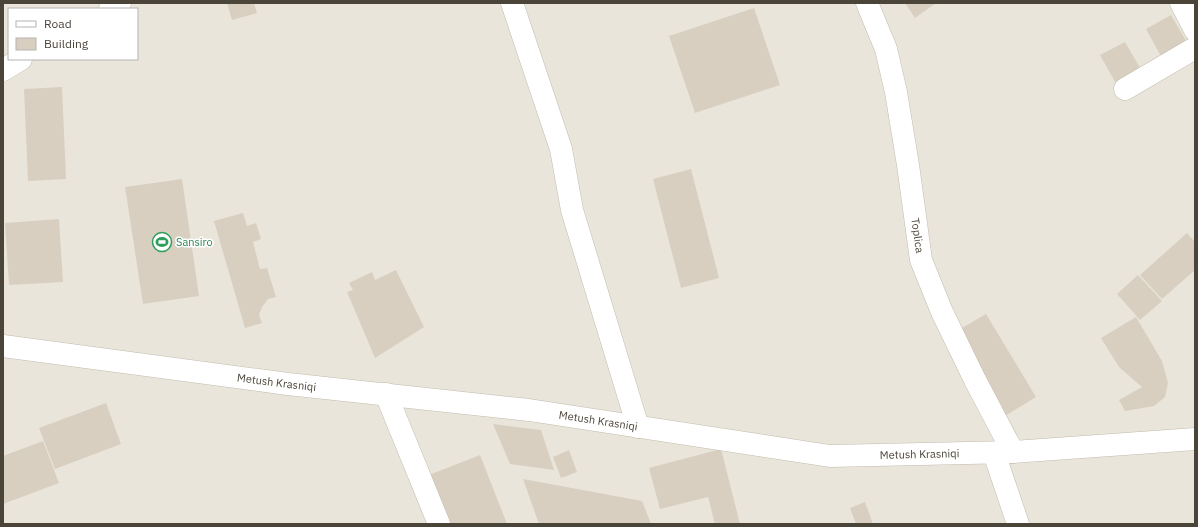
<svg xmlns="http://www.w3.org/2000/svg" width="1198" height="527" viewBox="0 0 1198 527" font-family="'IBM Plex Sans',sans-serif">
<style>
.residential{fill:#eae5da;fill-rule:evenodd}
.building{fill:#d8cfc1}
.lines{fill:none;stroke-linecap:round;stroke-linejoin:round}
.minor-casing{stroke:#c2bbae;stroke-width:23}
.minor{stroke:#fff;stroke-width:22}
.labels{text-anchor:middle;stroke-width:3;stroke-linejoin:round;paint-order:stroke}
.street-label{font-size:11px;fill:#4b4439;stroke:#fff}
.leisure-label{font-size:11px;fill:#27864d;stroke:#fff;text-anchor:start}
</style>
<rect width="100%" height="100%" fill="#f6f3ec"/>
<!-- residential -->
<g class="residential">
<path d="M 3,3 L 1195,3 L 1195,430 L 1021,444 L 835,448 L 385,386 L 3,338 ZM 9,9 L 137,9 L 137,59 L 9,59 Z"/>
<polygon points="3,354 527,418 829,464 1195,448 1195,524 3,524"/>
</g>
<!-- building -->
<g class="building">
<polygon points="227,3 254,3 257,13 232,20"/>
<polygon points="905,3 936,3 915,18"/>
<polygon points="754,8 780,85 695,113 669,36"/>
<polygon points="1171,15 1189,46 1163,60 1146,29"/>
<polygon points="1125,42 1143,73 1118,87 1100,55"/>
<polygon points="62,87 66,179 28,181 24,89"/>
<polygon points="691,169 719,278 681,288 653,179"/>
<polygon points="182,179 199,296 143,304 125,187"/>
<polygon points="243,213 247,226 256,223 261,239 253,242 260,269 267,268 276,297 268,299 262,307 259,315 262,323 245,328 214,221"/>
<polygon points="59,219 63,282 9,285 5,223"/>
<polygon points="1187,233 1195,242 1195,270 1162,299 1140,275"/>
<polygon points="396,270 424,327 375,358 347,292 353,290 349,283 372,272 375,280"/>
<polygon points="1138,275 1162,301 1140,320 1117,294"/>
<polygon points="986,314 1036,397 1005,416 955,332"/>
<polygon points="1136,317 1162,361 1168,383 1165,397 1154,406 1125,411 1119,400 1142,387 1119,367 1101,338"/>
<polygon points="106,403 121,444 55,469 39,428"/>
<polygon points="493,424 541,430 554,470 510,464"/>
<polygon points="43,441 59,483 3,504 3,456"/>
<polygon points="721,449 740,524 715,524 708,497 660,509 649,468"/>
<polygon points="569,450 577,472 561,478 553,457"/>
<polygon points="480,455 507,524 448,524 429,475"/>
<polygon points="523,479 642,501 651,524 539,524"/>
<polygon points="865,502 873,524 856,524 850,508"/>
</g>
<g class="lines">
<!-- minor casing -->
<g class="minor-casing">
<g id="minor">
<polyline points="512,3 561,149 572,210 638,427"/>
<path id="s1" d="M 867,3 L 886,49 L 896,92 L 908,165 L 921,260 L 942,312 L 975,380 L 1013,452"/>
<polyline points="1181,3 1195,30"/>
<polyline points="110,9 120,3"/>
<polyline points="3,70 21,59"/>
<polyline points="1125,89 1195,48"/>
<path id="s2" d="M 3,346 L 288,384 L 529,410 L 830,456 L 1013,452 L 1195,439"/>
<polyline points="386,394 439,524"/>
<polyline points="994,453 1018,524"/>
</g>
</g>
<!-- minor -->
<use href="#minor" class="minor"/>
</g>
<!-- icons -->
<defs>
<g id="stadium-ring" transform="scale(1)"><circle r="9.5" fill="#fff" stroke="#2e9e5b" stroke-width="1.5"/><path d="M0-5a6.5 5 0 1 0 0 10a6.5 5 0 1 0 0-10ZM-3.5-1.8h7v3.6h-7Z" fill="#2e9e5b"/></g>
</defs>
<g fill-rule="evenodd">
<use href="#stadium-ring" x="162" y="242"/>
</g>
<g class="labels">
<!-- street labels -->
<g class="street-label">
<text dy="4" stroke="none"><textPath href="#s1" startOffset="239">Toplica</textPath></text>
<text dy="4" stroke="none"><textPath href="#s2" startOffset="276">Metush Krasniqi</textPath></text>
<text dy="4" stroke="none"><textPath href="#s2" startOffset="600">Metush Krasniqi</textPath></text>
<text dy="4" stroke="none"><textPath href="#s2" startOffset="924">Metush Krasniqi</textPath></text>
</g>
<!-- leisure labels -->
<g class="leisure-label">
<text x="176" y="246">Sansiro</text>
</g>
</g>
<!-- border -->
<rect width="1198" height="527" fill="none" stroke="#4b4439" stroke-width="8"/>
<!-- legend -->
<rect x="8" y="8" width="130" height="52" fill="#ffffff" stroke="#b7b4b0"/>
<rect x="16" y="21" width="20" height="6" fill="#ffffff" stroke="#b7b4b0"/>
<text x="44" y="28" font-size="12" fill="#4b4439">Road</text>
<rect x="16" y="38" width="20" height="12" fill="#d8cfc1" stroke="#b7b4b0"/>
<text x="44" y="48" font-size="12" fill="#4b4439">Building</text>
</svg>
